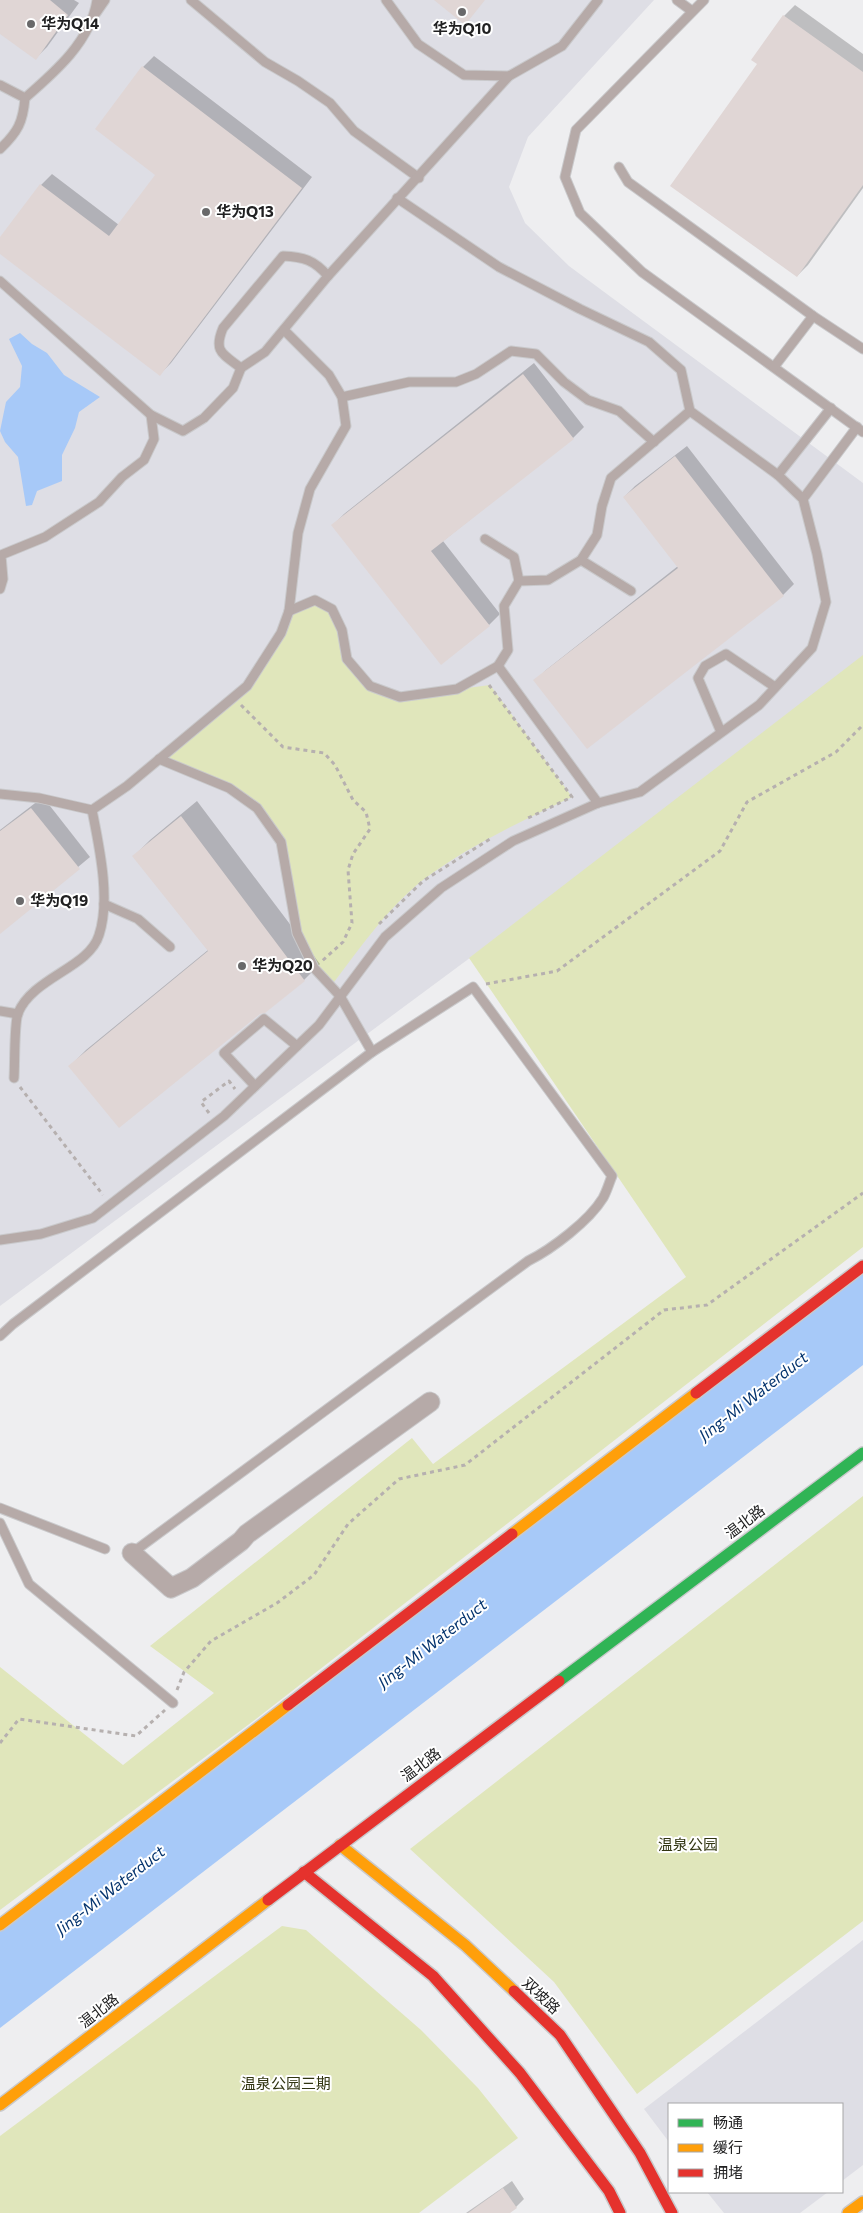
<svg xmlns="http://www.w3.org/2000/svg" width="863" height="2213" viewBox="0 0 863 2213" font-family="Commissioner,'Noto Sans SC',sans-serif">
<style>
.built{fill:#dedee5}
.green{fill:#e0e6bb}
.water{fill:#a7c9f8}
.shadow{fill:#0003}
.building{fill:#e0d6d5}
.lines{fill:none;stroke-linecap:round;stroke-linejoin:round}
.lane-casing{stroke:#c9c9cb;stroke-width:11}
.street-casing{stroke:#c9c9cb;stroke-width:21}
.fast-casing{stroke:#c9c9cb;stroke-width:14}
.slow-casing{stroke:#c9c9cb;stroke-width:14}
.jam-casing{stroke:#c9c9cb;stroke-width:14}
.path{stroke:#b6b0af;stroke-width:3;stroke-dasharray:4 4;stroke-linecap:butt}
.lane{stroke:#b6aaa8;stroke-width:9}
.street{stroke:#b6aaa8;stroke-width:19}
.fast{stroke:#30b455;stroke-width:11}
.slow{stroke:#ff9f0a;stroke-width:11}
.jam{stroke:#e5322d;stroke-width:11}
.poi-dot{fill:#69696a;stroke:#fff;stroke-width:2}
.labels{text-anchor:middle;stroke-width:4;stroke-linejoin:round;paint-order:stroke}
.poi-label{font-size:15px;font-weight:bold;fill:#212122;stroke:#fff;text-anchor:start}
.street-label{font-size:15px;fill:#212122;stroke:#fff}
.park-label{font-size:15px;fill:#313511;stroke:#fff}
.water-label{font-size:16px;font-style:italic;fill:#05346e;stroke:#fff}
</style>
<rect width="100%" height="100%" fill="#eeeef0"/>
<!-- built -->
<g class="built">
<polygon points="0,0 654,0 528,137 509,187 525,223 569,266 863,483 863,657 486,946 0,1306"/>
<polygon points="863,1940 863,2165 842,2181 842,2104 669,2104 669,2142 644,2109"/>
<polygon points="707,2192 828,2192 800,2213 724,2213"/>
</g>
<!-- green -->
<g class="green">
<path d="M 315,600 L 332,609 L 347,659 L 371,686 L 400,697 L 490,685 L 572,797 C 522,821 468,846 423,880 C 386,909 359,950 331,986 L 314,968 L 297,933 L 281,842 L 257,809 L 229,788 L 159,759 L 247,686 L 289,611 Z"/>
<polygon points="863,655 863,1247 256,1719 0,1910 0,1667 123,1765 214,1693 150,1646 412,1438 433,1464 686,1277 469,958"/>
<polygon points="863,1496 863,1921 637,2094 554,1982 410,1849"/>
<polygon points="282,1926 306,1930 421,2030 478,2088 518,2138 419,2213 0,2213 0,2136"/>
</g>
<!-- water -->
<g class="water">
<polygon points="20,333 32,344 47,353 64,375 100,397 79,412 75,428 62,455 62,481 37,491 32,505 26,506 18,457 5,442 0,431 6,402 20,387 22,366 9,339"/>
<polygon points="863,1272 863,1365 0,2028 0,1930"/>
</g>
<!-- shadow -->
<g class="shadow">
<polygon points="0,0 74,0 79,3 47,47 36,58 0,32"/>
<polygon points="795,5 863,54 863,188 808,265 797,276 784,16"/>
<polygon points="154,56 312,177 171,363 160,374 0,252 0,239 41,185 52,174 119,225 157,175 143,67"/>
<polygon points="534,363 584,427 573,438 443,541 500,614 489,625 333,525 344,514"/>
<polygon points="687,446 794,584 783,595 535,681 546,670 678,566 624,497 635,486"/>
<polygon points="43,797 90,857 0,932 0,830"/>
<polygon points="197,801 320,964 304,980 70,1066 86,1050 208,950 134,856 150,840"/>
<polygon points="512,2181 524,2199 516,2207 508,2213 466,2213"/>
</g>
<!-- building -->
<g class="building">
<polygon points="0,0 50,0 68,15 36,60 0,34"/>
<polygon points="434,0 485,0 465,25"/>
<polygon points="783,15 863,72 863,185 797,277 670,186 757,64 751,60"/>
<polygon points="142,66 302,188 160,376 0,254 0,237 40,184 109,236 155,175 95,129"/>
<polygon points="523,374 574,439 431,551 490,626 441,665 331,525"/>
<polygon points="675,456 784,596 587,749 533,680 678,568 623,497"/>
<polygon points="31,808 80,869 0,934 0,831"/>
<polygon points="181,816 305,981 265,1013 260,1014 119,1128 68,1066 208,951 132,856"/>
<polygon points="503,2188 517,2208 510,2213 468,2213"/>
</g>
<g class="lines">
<!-- lane casing -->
<g class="lane-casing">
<g id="lane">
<polyline points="191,0 265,62 298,81 330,103 354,131 419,178"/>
<polyline points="386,0 418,44 464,75 509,76 562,46 598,0"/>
<polyline points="677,0 692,11"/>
<polyline points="704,0 576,130 565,177 580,213 642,272 863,432"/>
<polyline points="96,13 105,0"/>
<path d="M 0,85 L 25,98 C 55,72 91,41 97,0"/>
<path d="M 0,149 C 18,132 23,122 25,98"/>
<polyline points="619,167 628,182 813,316 863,349"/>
<polyline points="397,198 499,267 580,309 649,342 681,370 690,411 778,475 831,408"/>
<path d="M 283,256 C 304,257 314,260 328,276 L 265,352 L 241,368 C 223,354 213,352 223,328 Z"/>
<polyline points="328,276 509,76"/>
<polyline points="0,281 151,415 183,431 204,418 233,388 241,368"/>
<polyline points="774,367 813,316"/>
<polyline points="342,397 409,382 456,382 476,374 511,351 536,354 564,382 588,400 619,411 654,442"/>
<polyline points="803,499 857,427"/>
<polyline points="485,539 514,557 519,581"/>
<polyline points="581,560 631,591"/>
<polyline points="0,589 3,579 1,555 45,537 99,502 122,477 144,460 154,439 151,415"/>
<polyline points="289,611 315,600 332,609 342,630 347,659 370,686 400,697 457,689 498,666 508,650 504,606 519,581 548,580 581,560 597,535 602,506 611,478 690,411"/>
<polyline points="498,666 598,803"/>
<polyline points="721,732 698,678 705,666 726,654 775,687"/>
<polyline points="159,759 229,788 257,808 281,842 297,933 314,968 340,996 372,1052"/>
<polyline points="0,794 39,798 92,810"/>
<polyline points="104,904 138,919 170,947"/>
<polyline points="0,1011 18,1014"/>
<path d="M 14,1078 C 15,1065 14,1024 18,1013 C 33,977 89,968 99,935 C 111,899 99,846 92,810 L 127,786 L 247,686 L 281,633 L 289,611 L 298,533 L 310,489 L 346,426 L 342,397 L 329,375 L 284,330"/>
<polyline points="255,1086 224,1053 264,1019 297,1046"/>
<polyline points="0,1240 41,1234 93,1218 224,1116 319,1025 385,937 441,888 513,841 598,803 640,792 759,705 812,648 826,602 817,554 803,499 778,475"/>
<path d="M 0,1336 L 13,1324 L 372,1052 L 473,987 L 612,1176 C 609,1183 607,1191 603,1198 C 589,1221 552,1249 528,1261 L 132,1553"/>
<polyline points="0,1508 105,1549"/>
<polyline points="0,1523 29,1584 173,1703"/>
</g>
</g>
<!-- street casing -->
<g class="street-casing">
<polyline id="street" points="132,1553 171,1588 192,1578 241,1541 247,1534 430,1402"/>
</g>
<!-- fast casing -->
<g class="fast-casing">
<polyline id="fast" points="559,1681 863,1453"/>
</g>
<!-- slow casing -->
<g class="slow-casing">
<g id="slow">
<polyline points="512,1534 696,1393"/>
<polyline points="340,1845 465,1945 514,1991"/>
<polyline points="0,1925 288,1705"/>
<polyline points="0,2105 268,1900"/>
<polyline points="848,2213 863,2202"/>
</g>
</g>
<!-- jam casing -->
<g class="jam-casing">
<g id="jam">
<polyline points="696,1393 863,1266"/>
<polyline points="288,1705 512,1534"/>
<polyline points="304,1872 433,1976 520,2073 609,2191 620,2213"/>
<polyline points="268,1900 559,1681"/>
<polyline points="514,1991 560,2035 640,2153 672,2213"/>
</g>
</g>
<!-- path -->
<g class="path">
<polyline points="489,685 572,797 526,819"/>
<polyline points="241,705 283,747 324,753 335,765 353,800 366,812 370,829 353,854 348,870 352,923 343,942 322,961"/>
<polyline points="379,924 423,881 490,839"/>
<polyline points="486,984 557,971 720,851 747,802 836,752 863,725"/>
<polyline points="20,1087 103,1195"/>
<polyline points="209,1113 201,1102 229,1081 235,1089"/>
<polyline points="177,1690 184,1672 211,1641 277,1603 314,1575 348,1524 399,1479 465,1465 664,1310 707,1305 863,1193"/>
<polyline points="0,1743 19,1719 136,1736 165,1710"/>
</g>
<!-- lane -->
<use href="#lane" class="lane"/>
<!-- street -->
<use href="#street" class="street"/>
<!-- fast -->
<use href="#fast" class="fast"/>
<!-- slow -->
<use href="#slow" class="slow"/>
<!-- jam -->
<use href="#jam" class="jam"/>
</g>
<!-- markers -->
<g class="poi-dot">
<circle cx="462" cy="12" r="5"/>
<circle cx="31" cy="24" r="5"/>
<circle cx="206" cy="212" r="5"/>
<circle cx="20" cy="901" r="5"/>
<circle cx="242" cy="966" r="5"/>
</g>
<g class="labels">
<!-- poi labels -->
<g class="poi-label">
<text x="41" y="29">华为Q14</text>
<text x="462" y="34" text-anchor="middle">华为Q10</text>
<text x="216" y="217">华为Q13</text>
<text x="30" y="906">华为Q19</text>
<text x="252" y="971">华为Q20</text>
</g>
<!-- street labels -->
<g class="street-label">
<text transform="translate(745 1522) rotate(-37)" y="5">温北路</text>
<text transform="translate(421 1765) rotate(-37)" y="5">温北路</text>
<text transform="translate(541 1996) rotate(43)" y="5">双坡路</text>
<text transform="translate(99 2011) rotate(-38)" y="5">温北路</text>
</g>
<!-- park labels -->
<g class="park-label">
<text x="688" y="1850">温泉公园</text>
<text x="286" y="2089">温泉公园三期</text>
</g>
<!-- water labels -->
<g class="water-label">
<text transform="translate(753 1396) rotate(-38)" y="6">Jing-Mi Waterduct</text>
<text transform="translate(432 1643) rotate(-38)" y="6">Jing-Mi Waterduct</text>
<text transform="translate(110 1890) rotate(-38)" y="6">Jing-Mi Waterduct</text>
</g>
</g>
<!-- legend -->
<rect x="668" y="2103" width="175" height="90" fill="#ffffff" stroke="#a6a6a7"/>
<rect x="678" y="2119" width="25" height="8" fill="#30b455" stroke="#a6a6a7"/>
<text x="713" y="2128" font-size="15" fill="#212122">畅通</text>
<rect x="678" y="2144" width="25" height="8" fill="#ff9f0a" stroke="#a6a6a7"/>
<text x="713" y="2153" font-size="15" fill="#212122">缓行</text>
<rect x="678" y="2169" width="25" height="8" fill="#e5322d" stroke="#a6a6a7"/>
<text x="713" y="2178" font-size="15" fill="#212122">拥堵</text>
</svg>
